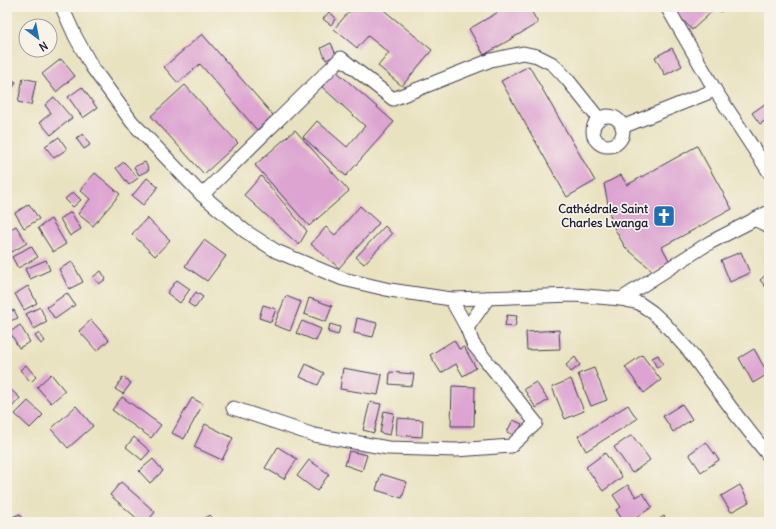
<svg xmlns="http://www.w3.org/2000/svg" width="776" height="529" viewBox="0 0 776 529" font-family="Delius,sans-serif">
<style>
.building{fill:#dda4d1}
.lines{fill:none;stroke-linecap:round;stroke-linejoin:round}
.minor-casing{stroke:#403f4f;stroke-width:15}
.minor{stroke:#fff;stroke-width:13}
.labels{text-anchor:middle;stroke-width:3.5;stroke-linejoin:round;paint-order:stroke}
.poi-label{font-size:12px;font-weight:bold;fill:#22223b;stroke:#f7f3e8;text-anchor:end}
</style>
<rect width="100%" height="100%" fill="#f7f3e8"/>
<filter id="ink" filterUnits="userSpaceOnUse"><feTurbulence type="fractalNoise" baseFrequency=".025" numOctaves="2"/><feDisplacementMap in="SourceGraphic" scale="8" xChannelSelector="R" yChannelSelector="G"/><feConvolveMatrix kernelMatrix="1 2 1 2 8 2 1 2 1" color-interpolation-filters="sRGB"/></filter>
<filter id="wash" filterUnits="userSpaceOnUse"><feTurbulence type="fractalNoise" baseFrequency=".012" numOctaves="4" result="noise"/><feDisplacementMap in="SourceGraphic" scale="16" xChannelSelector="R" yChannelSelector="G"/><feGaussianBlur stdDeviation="0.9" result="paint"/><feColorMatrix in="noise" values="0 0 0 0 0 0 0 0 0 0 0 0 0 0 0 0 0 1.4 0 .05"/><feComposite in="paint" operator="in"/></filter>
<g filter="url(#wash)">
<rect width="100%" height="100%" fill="#e9e2c0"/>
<g id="blocks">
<!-- building -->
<g class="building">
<polygon points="353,7 380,7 432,50 402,86 378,66 389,53 368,36 357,48 334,29"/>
<polygon points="507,7 529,7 538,23 484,55 469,29"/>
<polygon points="679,7 726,7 721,12 717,7 692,30 675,11"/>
<polygon points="329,12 336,18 331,25 323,19"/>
<polygon points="202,34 273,115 257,130 200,64 178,83 164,67"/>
<polygon points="331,43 336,55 326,60 321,48"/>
<polygon points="672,48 682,66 665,75 655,57"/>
<polygon points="61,59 75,76 56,92 42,74"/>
<polygon points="529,66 595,181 567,197 501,81"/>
<polygon points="336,71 394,122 346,176 303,137 317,121 347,147 365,126 322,87"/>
<polygon points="7,77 16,82 7,99"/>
<polygon points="23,78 36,81 31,105 18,102"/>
<polygon points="185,85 238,143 204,174 151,116"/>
<polygon points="82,87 97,108 83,118 68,97"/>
<polygon points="54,97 72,118 51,135 40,122 51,113 45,105"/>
<polygon points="769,101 769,118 760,124 752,113"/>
<polygon points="295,130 349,191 309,226 255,165"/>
<polygon points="83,134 90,145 84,149 76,138"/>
<polygon points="59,137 67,149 54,158 45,146"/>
<polygon points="697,146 732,209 662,247 670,262 653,271 625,247 612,224 604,184 621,175 627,185"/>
<polygon points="124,162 138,178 129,185 116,168"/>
<polygon points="145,162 149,170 139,175 134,167"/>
<polygon points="95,173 120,194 93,226 78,214 90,199 80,190"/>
<polygon points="261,176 307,231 299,245 244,195"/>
<polygon points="147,178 158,187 143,205 132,196"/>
<polygon points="73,192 81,200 73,207 65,199"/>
<polygon points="29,204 39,219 24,228 15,213"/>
<polygon points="360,206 379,223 339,268 311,244 326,227 335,235"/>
<polygon points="71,212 81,229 70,236 60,219"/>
<polygon points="147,218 170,240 155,256 132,234"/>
<polygon points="51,219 66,244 53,252 38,228"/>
<polygon points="16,226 27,243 12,252 7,244 7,231"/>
<polygon points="385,226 392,234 364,264 356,257"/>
<polygon points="204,240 226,256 207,281 185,266"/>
<polygon points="31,246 38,257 18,268 12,257"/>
<polygon points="741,252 750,273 730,282 721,260"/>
<polygon points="46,260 50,270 30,279 25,269"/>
<polygon points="72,262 83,282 69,289 59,269"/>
<polygon points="101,271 106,279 99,284 93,277"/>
<polygon points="769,272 769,291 760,280"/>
<polygon points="177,280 190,289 180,303 167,293"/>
<polygon points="28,286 37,303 24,310 15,294"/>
<polygon points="196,292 203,297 195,308 188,303"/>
<polygon points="67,293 75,305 55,319 47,307"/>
<polygon points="286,296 301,302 290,331 274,325"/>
<polygon points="309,298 332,306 326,322 304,314"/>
<polygon points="263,305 276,309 271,322 259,318"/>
<polygon points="40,307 47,322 34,329 26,314"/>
<polygon points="14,310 18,318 7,322 7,313"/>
<polygon points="507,315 517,316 515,327 505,326"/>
<polygon points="357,318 377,323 373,337 354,333"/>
<polygon points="91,320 109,340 97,351 79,331"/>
<polygon points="302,321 321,329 316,341 296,333"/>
<polygon points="330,324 340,327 338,335 328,332"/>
<polygon points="20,325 30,342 19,348 10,332"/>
<polygon points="559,330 560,349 527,350 526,332"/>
<polygon points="39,333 45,341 41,344 35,336"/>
<polygon points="454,340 459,349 464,347 476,368 463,376 456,364 441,373 430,355"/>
<polygon points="754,349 768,374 753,383 739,358"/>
<polygon points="642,355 661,380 644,393 625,367"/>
<polygon points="658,355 663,364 657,368 652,358"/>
<polygon points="575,357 580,365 571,372 566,365"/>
<polygon points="306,364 324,373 318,385 300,377"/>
<polygon points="26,365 36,377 31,382 20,370"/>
<polygon points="343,368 382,375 378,395 340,389"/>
<polygon points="594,368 607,400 591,406 578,374"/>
<polygon points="390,372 414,374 412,386 389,384"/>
<polygon points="51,374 65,391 51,403 37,387"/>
<polygon points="123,377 131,383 123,394 115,389"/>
<polygon points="571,379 584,411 565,419 552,387"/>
<polygon points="536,382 548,400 536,408 524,389"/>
<polygon points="7,386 20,398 12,407 7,402"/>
<polygon points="452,386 475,387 474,426 451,426"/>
<polygon points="122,397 161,425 151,438 112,410"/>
<polygon points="192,398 203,404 184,439 172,433"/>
<polygon points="28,401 43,415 30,428 15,414"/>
<polygon points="370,402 381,404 374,433 363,430"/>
<polygon points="682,404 692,419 673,432 663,416"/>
<polygon points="628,405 637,419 586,451 578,436"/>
<polygon points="76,406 93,426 68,448 51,429"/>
<polygon points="384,411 394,413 390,435 380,433"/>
<polygon points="397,418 423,420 422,437 396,435"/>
<polygon points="513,420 522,424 516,436 507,432"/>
<polygon points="205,424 233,438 222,460 194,447"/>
<polygon points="632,435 650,460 632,473 614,447"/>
<polygon points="134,437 150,451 142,460 126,447"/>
<polygon points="706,442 719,460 701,472 689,454"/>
<polygon points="278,447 297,459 284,479 265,468"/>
<polygon points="349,451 367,455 362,471 345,465"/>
<polygon points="605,453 622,477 603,491 586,467"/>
<polygon points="153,459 163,471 150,483 139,471"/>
<polygon points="309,460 329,474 317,491 297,476"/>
<polygon points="381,474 407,482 402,498 376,490"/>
<polygon points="121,482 155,512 147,522 141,522 110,495"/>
<polygon points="628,485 636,497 643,493 652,507 630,522 624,522 616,510 621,507 613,495"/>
<polygon points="740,485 749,502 731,512 721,496"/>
<polygon points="20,514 23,522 7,522 7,519"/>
<polygon points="209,515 216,522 201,522"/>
<polygon points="664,516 668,522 655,522"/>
</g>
</g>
</g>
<g filter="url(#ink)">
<use href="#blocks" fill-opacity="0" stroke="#403f4f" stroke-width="1"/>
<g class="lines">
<!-- minor casing -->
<g class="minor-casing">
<g id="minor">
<polyline points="62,7 75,36 92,67 132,122 202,195 245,231 276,251 343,279 390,290 451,299 575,295 621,299 639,303 652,312 664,323 689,351 737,416 769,456"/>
<polyline points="667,7 715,90"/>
<circle cx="608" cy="131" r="15"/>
<polyline points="622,127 715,90 769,172"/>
<polyline points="202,195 341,58 393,99 491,60 523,53 537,56 553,64 567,79 599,119"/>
<polyline points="754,219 769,226"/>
<polyline points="621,299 709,243 769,212"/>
<polyline points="467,328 488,298"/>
<polyline points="233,408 314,435 388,448 456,450 511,446 536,423 473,344 467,328 451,299"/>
</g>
</g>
<!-- minor -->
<use href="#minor" class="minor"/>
</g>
</g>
<!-- icons -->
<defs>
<g id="church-square" transform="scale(1.15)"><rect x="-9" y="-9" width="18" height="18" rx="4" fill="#1f6fb2" stroke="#f7f3e8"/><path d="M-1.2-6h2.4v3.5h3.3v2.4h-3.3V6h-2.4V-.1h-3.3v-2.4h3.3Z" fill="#fff"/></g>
</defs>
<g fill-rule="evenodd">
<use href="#church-square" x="664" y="216"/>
</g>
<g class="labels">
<!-- poi labels -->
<g class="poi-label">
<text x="648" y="213">Cathédrale Saint<tspan x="648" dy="14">Charles Lwanga</tspan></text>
</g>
</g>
<!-- margin -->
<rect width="776" height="529" fill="none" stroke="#f7f3e8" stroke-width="24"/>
<!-- north arrow -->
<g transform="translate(38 38) rotate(148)"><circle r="19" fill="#f7f3e8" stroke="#a29fa3"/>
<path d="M0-3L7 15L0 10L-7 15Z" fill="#1f6fb2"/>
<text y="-6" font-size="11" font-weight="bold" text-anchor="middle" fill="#22223b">N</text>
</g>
</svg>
